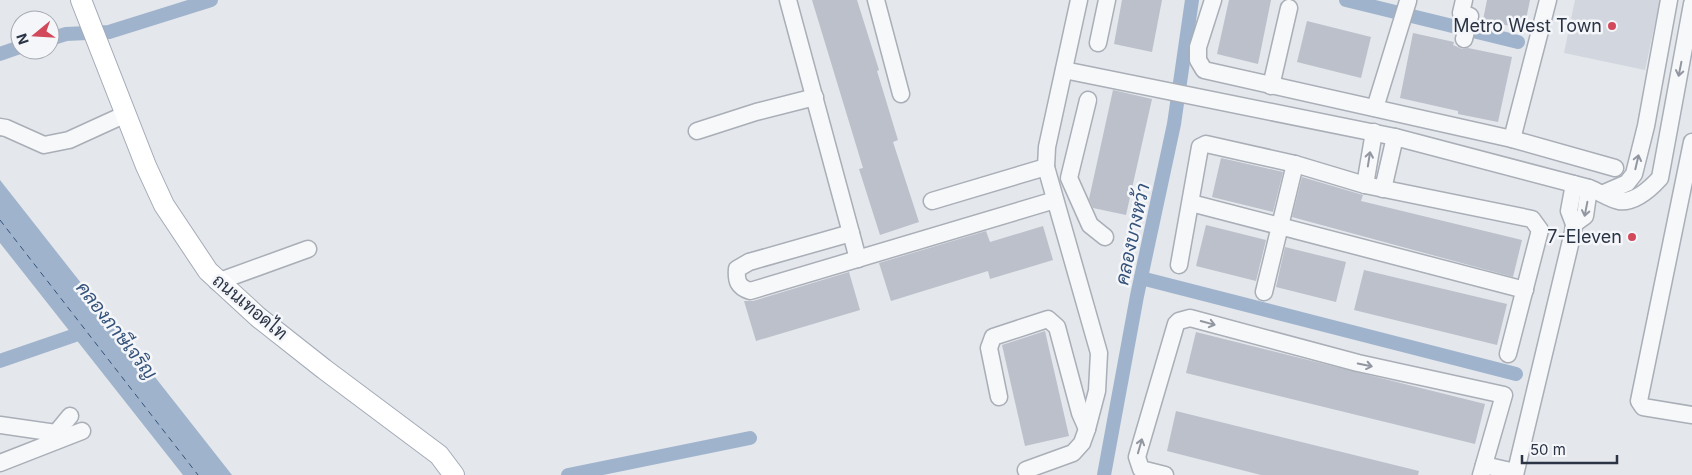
<svg xmlns="http://www.w3.org/2000/svg" width="1692" height="475" viewBox="0 0 1692 475" font-family="Inter,Sarabun,sans-serif">
<style>
.built{fill:#d2d6de}
.water{fill:#9fb4cc}
.lines{fill:none;stroke-linecap:round;stroke-linejoin:round}
.canal{stroke:#9fb4cc;stroke-width:14}
.ferry{stroke:#34527a;stroke-width:1;stroke-dasharray:6 5;stroke-linecap:butt}
.building{fill:#bbc0ca}
.minor-casing{stroke:#a9aeb7;stroke-width:19}
.major-casing{stroke:#a3abb8;stroke-width:22}
.minor{stroke:#f7f8fa;stroke-width:16}
.major{stroke:#fff;stroke-width:20}
.oneway{stroke:#9196a0}
.poi-dot{fill:#d1495b;stroke:#f4f6f9;stroke-width:2}
.labels{text-anchor:middle;stroke-width:5;stroke-linejoin:round;paint-order:stroke}
.poi-label{font-size:18px;fill:#2b3445;stroke:#f4f6f9;text-anchor:end}
.street-label{font-size:18px;fill:#2b3445;stroke:#f4f6f9}
.water-label{font-size:19px;font-style:italic;fill:#34527a;stroke:#f4f6f9}
</style>
<rect width="100%" height="100%" fill="#e4e7ec"/>
<!-- built -->
<polygon class="built" points="1575,0 1660,0 1645,70 1564,53"/>
<!-- water -->
<polygon class="water" points="0,180 232,475 183,475 0,243"/>
<g class="lines">
<!-- canal -->
<g class="canal">
<polyline points="1346,0 1518,42"/>
<polyline points="50,39 66,34 109,32 211,0"/>
<polyline points="0,54 20,47"/>
<polyline points="1141,278 1516,374"/>
<polyline points="0,361 90,330"/>
<polyline points="568,475 750,438"/>
<polyline points="1104,475 1137,296 1174,124 1192,0"/>
</g>
<!-- ferry -->
<polyline class="ferry" points="0,220 198,475"/>
</g>
<!-- building -->
<g class="building">
<polygon points="812,0 857,0 879,70 877,71 898,140 893,142 919,222 880,235 859,169 863,168"/>
<polygon points="1122,0 1162,0 1152,52 1114,44"/>
<polygon points="1229,0 1271,0 1258,64 1217,54"/>
<polygon points="1487,0 1530,0 1524,29 1483,20"/>
<polygon points="1307,21 1371,37 1361,78 1297,62"/>
<polygon points="1413,33 1454,42 1453,45 1462,49 1468,48 1512,57 1498,122 1458,114 1458,111 1400,98"/>
<polygon points="1113,90 1152,99 1126,215 1093,208 1089,199"/>
<polygon points="1221,158 1283,172 1273,212 1212,197"/>
<polygon points="1302,177 1363,195 1361,201 1522,240 1513,277 1292,217"/>
<polygon points="1206,225 1266,240 1256,281 1196,266"/>
<polygon points="1043,226 1053,260 990,279 988,271 891,301 879,263 986,231 990,242"/>
<polygon points="1285,247 1346,262 1336,302 1276,287"/>
<polygon points="1364,270 1507,304 1497,345 1354,310"/>
<polygon points="849,272 860,310 756,341 744,301 753,301"/>
<polygon points="1045,331 1069,436 1025,446 1002,345"/>
<polygon points="1196,332 1485,404 1475,444 1186,373"/>
<polygon points="1176,411 1419,471 1418,475 1261,475 1167,451"/>
</g>
<g class="lines">
<!-- minor casing -->
<g class="minor-casing">
<g id="minor">
<polyline points="788,0 858,259"/>
<polyline points="876,0 901,94"/>
<polyline points="1213,0 1198,47 1198,60 1204,70 1512,139 1615,168"/>
<polyline points="1464,0 1461,13 1470,16 1464,39"/>
<polyline points="1098,43 1107,0"/>
<path d="M 1064,70 L 1395,137 L 1589,188 C 1598,191 1611,200 1619,201 C 1635,203 1650,189 1660,178 L 1692,4"/>
<polyline points="1271,86 1289,8"/>
<polyline points="1088,100 1069,178 1090,225 1105,237"/>
<polyline points="1375,108 1408,1"/>
<polyline points="0,127 6,128 44,145 69,140 126,114"/>
<polyline points="697,131 756,112 815,97"/>
<polyline points="1512,139 1548,0"/>
<polyline points="1692,142 1639,401 1643,407 1692,415"/>
<polyline points="1365,185 1374,132"/>
<polyline points="1383,189 1395,137"/>
<polyline points="1604,193 1627,183 1634,174 1646,126 1669,0"/>
<polyline points="932,201 1046,167"/>
<polyline points="1191,203 1525,290"/>
<polyline points="1574,224 1585,216 1589,188"/>
<path d="M 851,233 L 749,262 L 737,269 C 736,281 738,287 750,291 L 1055,200"/>
<polyline points="1179,265 1200,147 1206,144 1295,164 1365,185 1532,219 1540,230 1508,354"/>
<polyline points="217,282 308,249"/>
<polyline points="1264,292 1295,164"/>
<polyline points="999,397 989,348 993,337 1048,319 1057,327 1080,413 1087,429"/>
<polyline points="0,425 56,433 70,416"/>
<polyline points="0,463 82,431"/>
<polyline points="1484,465 1515,472"/>
<polyline points="1026,470 1073,453 1082,443 1087,429 1097,391 1099,353 1046,167 1047,147 1079,0"/>
<polyline points="1165,475 1141,469 1137,457 1176,324 1179,321 1190,318 1358,363 1504,395 1481,475"/>
<polyline points="1515,475 1573,232 1574,224 1569,211 1574,184"/>
</g>
</g>
<!-- major casing -->
<g class="major-casing">
<polyline id="major" points="81,0 146,166 164,205 208,271 258,317 324,369 439,455 454,475"/>
</g>
<!-- minor -->
<use href="#minor" class="minor"/>
<!-- major -->
<use href="#major" class="major"/>
</g>
<!-- one-way arrows -->
<defs><path id="oneway-shaft" d="M-6 0H5M1.5-3L5.5 0L1.5 3" fill="none" stroke-width="1.6" stroke-linecap="round" stroke-linejoin="round" transform="scale(1.25)"/></defs>
<g class="oneway">
<use href="#oneway-shaft" transform="translate(1680 69) rotate(101)"/>
<use href="#oneway-shaft" transform="translate(1369 159) rotate(-81)"/>
<use href="#oneway-shaft" transform="translate(1637 162) rotate(-77)"/>
<use href="#oneway-shaft" transform="translate(1586 209) rotate(101)"/>
<use href="#oneway-shaft" transform="translate(1208 323) rotate(15)"/>
<use href="#oneway-shaft" transform="translate(1365 365) rotate(12)"/>
<use href="#oneway-shaft" transform="translate(1140 446) rotate(-74)"/>
</g>
<!-- markers -->
<g class="poi-dot">
<circle cx="1612" cy="26" r="5"/>
<circle cx="1632" cy="237" r="5"/>
</g>
<g class="labels">
<!-- poi labels -->
<g class="poi-label">
<text x="1602" y="32">Metro West Town</text>
<text x="1622" y="243">7-Eleven</text>
</g>
<!-- street labels -->
<g class="street-label">
<text transform="translate(250 307) rotate(40)" y="6">ถนนเทอดไท</text>
</g>
<!-- water labels -->
<g class="water-label">
<text transform="translate(1132 234) rotate(-78)" y="7">คลองบางหว้า</text>
<text transform="translate(117 330) rotate(52)" y="7">คลองภาษีเจริญ</text>
</g>
</g>
<!-- north arrow -->
<g transform="translate(35 35) rotate(252)"><circle r="24" fill="#f4f6f9" stroke="#a4a8b1"/>
<path d="M0-4L9 19L0 12L-9 19Z" fill="#d1495b"/>
<text y="-8" font-size="14" font-weight="bold" text-anchor="middle" fill="#2b3445">N</text>
</g>
<!-- scale -->
<path d="M1522 455v8h95v-8" fill="none" stroke="#2b3445" stroke-width="2.5"/>
<text x="1530" y="455" font-size="15" fill="#2b3445" stroke="#f4f6f9" stroke-width="4" paint-order="stroke">50 m</text>
</svg>
